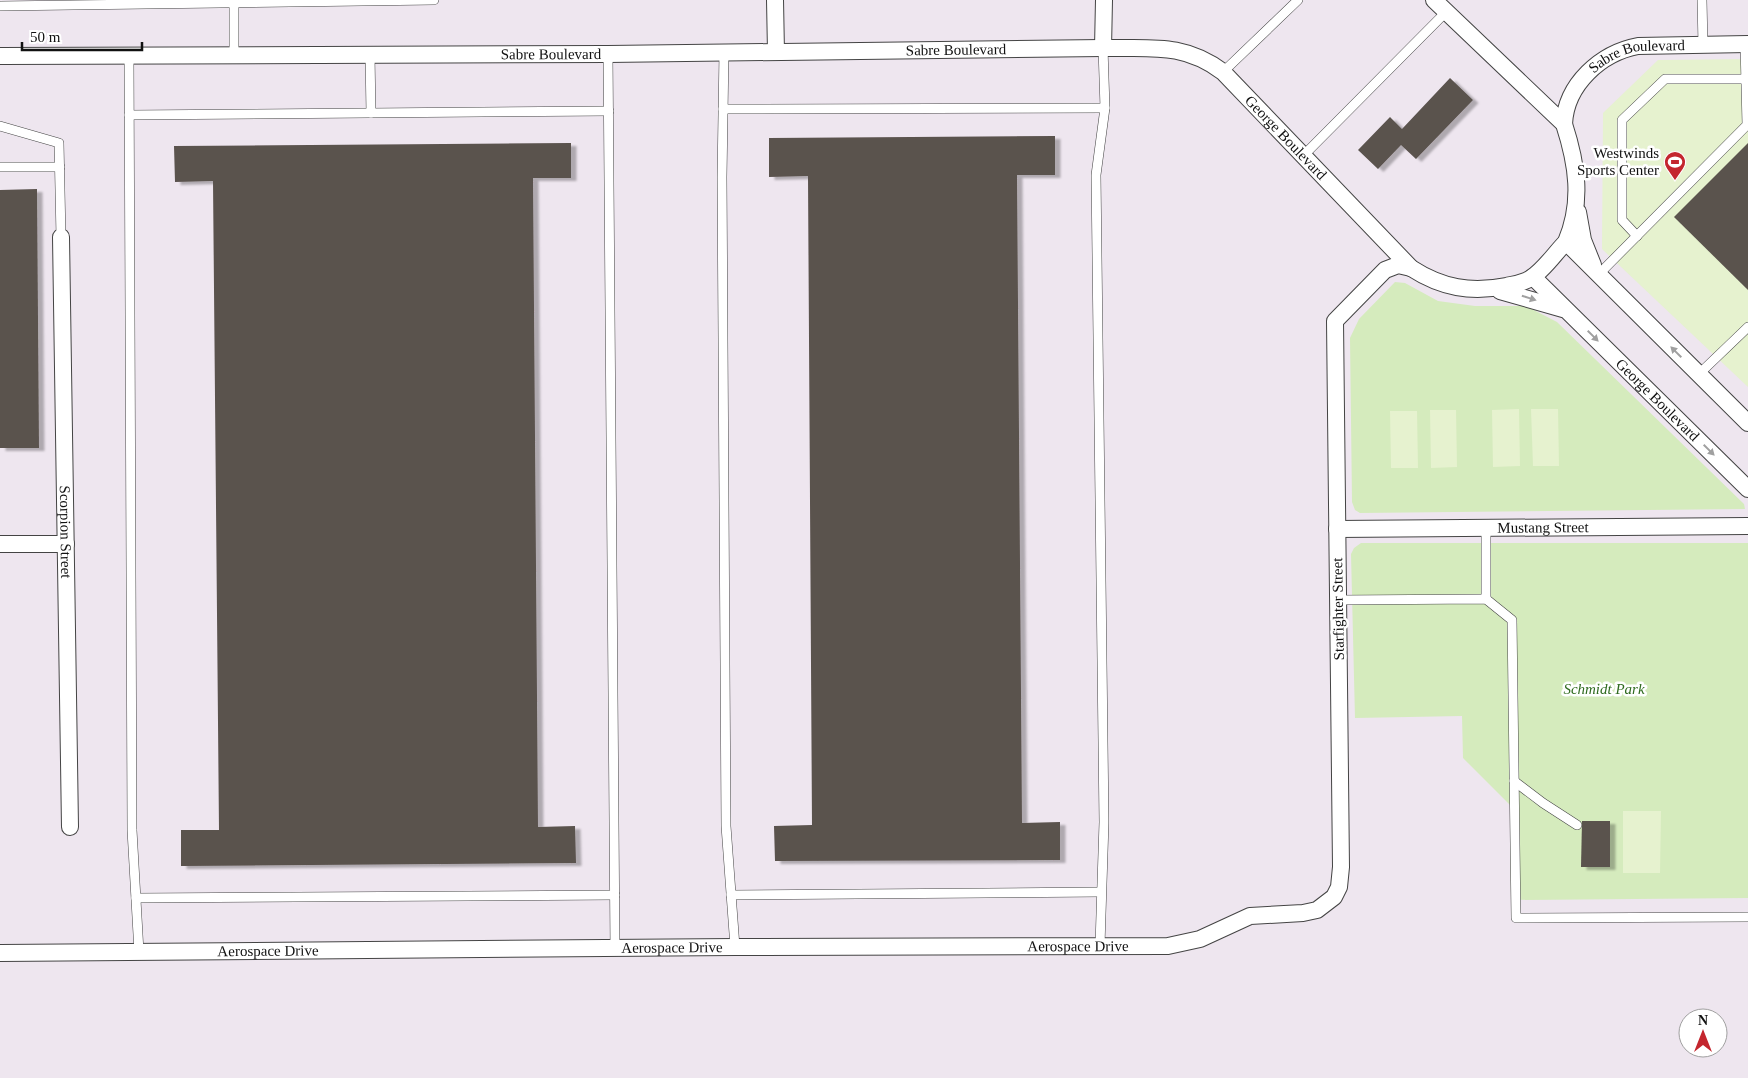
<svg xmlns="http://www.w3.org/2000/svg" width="1748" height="1078" viewBox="0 0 1748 1078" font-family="Georgia,serif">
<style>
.industrial{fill:#eee6ef;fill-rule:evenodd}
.green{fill:#d5ebbd}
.pitch{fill:#e6f2cf}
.building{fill:#5a524d;filter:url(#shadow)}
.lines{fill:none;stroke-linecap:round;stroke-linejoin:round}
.lane-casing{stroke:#444;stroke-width:10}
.street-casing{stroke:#444;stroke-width:18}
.lane{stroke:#fff;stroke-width:9}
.street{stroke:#fff;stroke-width:16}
.oneway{fill:#a0a0a0}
.labels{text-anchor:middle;stroke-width:5;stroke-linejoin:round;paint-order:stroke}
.street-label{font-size:15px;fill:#111;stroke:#fff}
.poi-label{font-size:15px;fill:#111;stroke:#fff;text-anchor:end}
.park-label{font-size:15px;font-style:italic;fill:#2f6b1f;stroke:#fff}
</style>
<defs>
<filter id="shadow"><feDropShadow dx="5.5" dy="3" stdDeviation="1" flood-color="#0004"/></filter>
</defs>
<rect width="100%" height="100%" fill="#fffdf5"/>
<!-- industrial -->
<path class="industrial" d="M 0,0 L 1748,0 L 1748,1078 L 0,1078 ZM 1688,1018 L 1718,1018 L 1718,1048 L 1688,1048 Z"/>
<!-- green -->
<g class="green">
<polygon points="1395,282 1405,283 1438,301 1475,306 1526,306 1557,322 1744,504 1745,509 1360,513 1355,510 1352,502 1350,338 1359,319"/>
<polygon points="1361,543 1748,543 1748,898 1511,900 1510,805 1463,758 1462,716 1355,718 1351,554 1354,548"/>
</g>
<!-- pitch -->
<g class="pitch">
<polygon points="1748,59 1748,387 1602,249 1603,113 1658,60"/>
<polygon points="1519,409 1520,466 1493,467 1492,410"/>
<polygon points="1531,409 1558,409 1559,466 1533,466"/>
<polygon points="1430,410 1456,410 1457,467 1431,468"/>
<polygon points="1417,411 1418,468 1391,468 1390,411"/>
<polygon points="1623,811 1661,811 1660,873 1623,873"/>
</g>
<!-- building -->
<g class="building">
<polygon points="1450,78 1473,100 1416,159 1401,145 1378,169 1358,150 1390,117 1402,129"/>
<polygon points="1055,136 1055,175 1017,175 1022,823 1060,822 1060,860 775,861 774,826 812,825 808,176 769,177 769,138"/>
<polygon points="571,143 571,178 533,178 538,827 575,826 576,863 181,866 181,830 219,830 213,181 175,182 174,146"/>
<polygon points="1748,143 1748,290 1674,217"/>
<polygon points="37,189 39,448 0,448 0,190"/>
<polygon points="1582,821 1610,821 1610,867 1581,867"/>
</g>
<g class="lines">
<!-- lane casing -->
<g class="lane-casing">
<g id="lane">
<polyline points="1702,0 1703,45"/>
<polyline points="234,3 234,55"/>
<polyline points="0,6 434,0"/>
<polyline points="724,52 722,177 726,826 735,947"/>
<polyline points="608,54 615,949"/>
<polyline points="370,55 371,113"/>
<polyline points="129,56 132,830 139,952"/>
<polyline points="1223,72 1298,0"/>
<polyline points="723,109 1105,108"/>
<polyline points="129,115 609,111"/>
<polyline points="0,126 59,143 61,237"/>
<polyline points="1304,155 1446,12"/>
<polyline points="0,167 60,167"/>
<polyline points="1637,236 1622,220 1622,120 1665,79 1746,79"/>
<polyline points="1599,274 1747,125 1745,44"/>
<polyline points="1699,374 1748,327"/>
<polyline points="1486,528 1486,599"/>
<polyline points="1338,600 1486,599 1512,620 1516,918 1748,917"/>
<polyline points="1514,781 1543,803 1577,825"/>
<polyline points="731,895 1101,892"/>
<polyline points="136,898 615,895"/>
<polyline points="1100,945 1104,822 1096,175 1105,108 1103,48"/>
</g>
</g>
<!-- street casing -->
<g class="street-casing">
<g id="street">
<polyline points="775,0 776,52"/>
<path id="s1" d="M 1104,0 L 1103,48 C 1150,49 1183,42 1223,72 L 1411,268 C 1442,288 1471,293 1506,286 C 1515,284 1524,283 1531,278 C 1544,270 1555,253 1566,242 C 1583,202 1577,164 1564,124 L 1434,0"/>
<path id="s2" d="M 0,56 L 608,54 L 1103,48"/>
<path id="s3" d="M 1564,124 C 1566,84 1601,53 1638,46 L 1748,44"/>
<polyline points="1578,212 1583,240 1593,265"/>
<path id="s4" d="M 61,237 L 70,827"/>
<polyline points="1566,242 1748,423"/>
<path id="s5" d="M 1533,277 L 1748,489"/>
<polyline points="1500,291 1563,309"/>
<path id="s6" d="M 1337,529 L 1748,526"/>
<polyline points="0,544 66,544"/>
<path id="s7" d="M 0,953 L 735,947 L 1168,946 L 1200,939 L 1250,916 L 1303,913 L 1317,910 L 1334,897 L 1339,887 L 1341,867 L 1335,321 L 1385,270 L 1398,265 L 1411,268"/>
</g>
</g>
<!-- lane -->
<use href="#lane" class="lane"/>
<!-- street -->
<use href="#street" class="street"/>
</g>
<!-- one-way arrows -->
<defs><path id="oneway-solid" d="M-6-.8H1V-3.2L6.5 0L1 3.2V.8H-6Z" transform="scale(1.25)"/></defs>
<g class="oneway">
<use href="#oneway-solid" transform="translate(1529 298) rotate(18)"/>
<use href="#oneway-solid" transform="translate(1593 336) rotate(45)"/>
<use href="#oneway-solid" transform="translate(1676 352) rotate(-135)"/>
<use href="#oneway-solid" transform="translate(1709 450) rotate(45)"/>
</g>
<!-- icons -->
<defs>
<g id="stadium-pin" transform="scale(1.125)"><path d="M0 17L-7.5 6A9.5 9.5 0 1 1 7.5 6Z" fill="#c4262e" stroke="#fff"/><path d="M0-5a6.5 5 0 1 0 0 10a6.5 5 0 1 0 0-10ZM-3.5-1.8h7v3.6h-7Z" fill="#fff"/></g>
</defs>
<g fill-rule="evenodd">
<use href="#stadium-pin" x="1675" y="162"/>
</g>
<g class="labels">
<!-- street labels -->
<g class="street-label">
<text dy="5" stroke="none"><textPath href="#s2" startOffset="956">Sabre Boulevard</textPath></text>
<text dy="5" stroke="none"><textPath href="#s2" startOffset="551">Sabre Boulevard</textPath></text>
<text dy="5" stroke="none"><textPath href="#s3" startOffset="112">Sabre Boulevard</textPath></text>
<text dy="5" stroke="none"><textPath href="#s1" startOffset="264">George Boulevard</textPath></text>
<text dy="5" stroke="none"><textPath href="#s5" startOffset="175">George Boulevard</textPath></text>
<text dy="5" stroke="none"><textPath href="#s6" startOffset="206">Mustang Street</textPath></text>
<text dy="5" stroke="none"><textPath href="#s4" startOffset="295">Scorpion Street</textPath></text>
<text transform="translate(1338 609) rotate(-91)" y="5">Starfighter Street</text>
<text dy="5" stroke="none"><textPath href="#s7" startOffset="1078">Aerospace Drive</textPath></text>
<text dy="5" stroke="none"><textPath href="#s7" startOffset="672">Aerospace Drive</textPath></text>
<text dy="5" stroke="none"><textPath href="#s7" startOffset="268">Aerospace Drive</textPath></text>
</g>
<!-- poi labels -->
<g class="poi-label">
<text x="1659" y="158">Westwinds<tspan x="1659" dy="17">Sports Center</tspan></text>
</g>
<!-- park labels -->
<g class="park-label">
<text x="1604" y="694">Schmidt Park</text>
</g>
</g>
<!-- north arrow -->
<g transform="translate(1703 1033)"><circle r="24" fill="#ffffff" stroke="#a0a0a0"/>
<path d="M0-4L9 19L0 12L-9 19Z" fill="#c4262e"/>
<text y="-8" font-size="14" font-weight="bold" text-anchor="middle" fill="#111111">N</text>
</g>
<!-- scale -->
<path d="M22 42v8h120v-8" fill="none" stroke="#111111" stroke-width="2.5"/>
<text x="30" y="42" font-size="15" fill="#111111" stroke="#ffffff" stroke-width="4" paint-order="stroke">50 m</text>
</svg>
